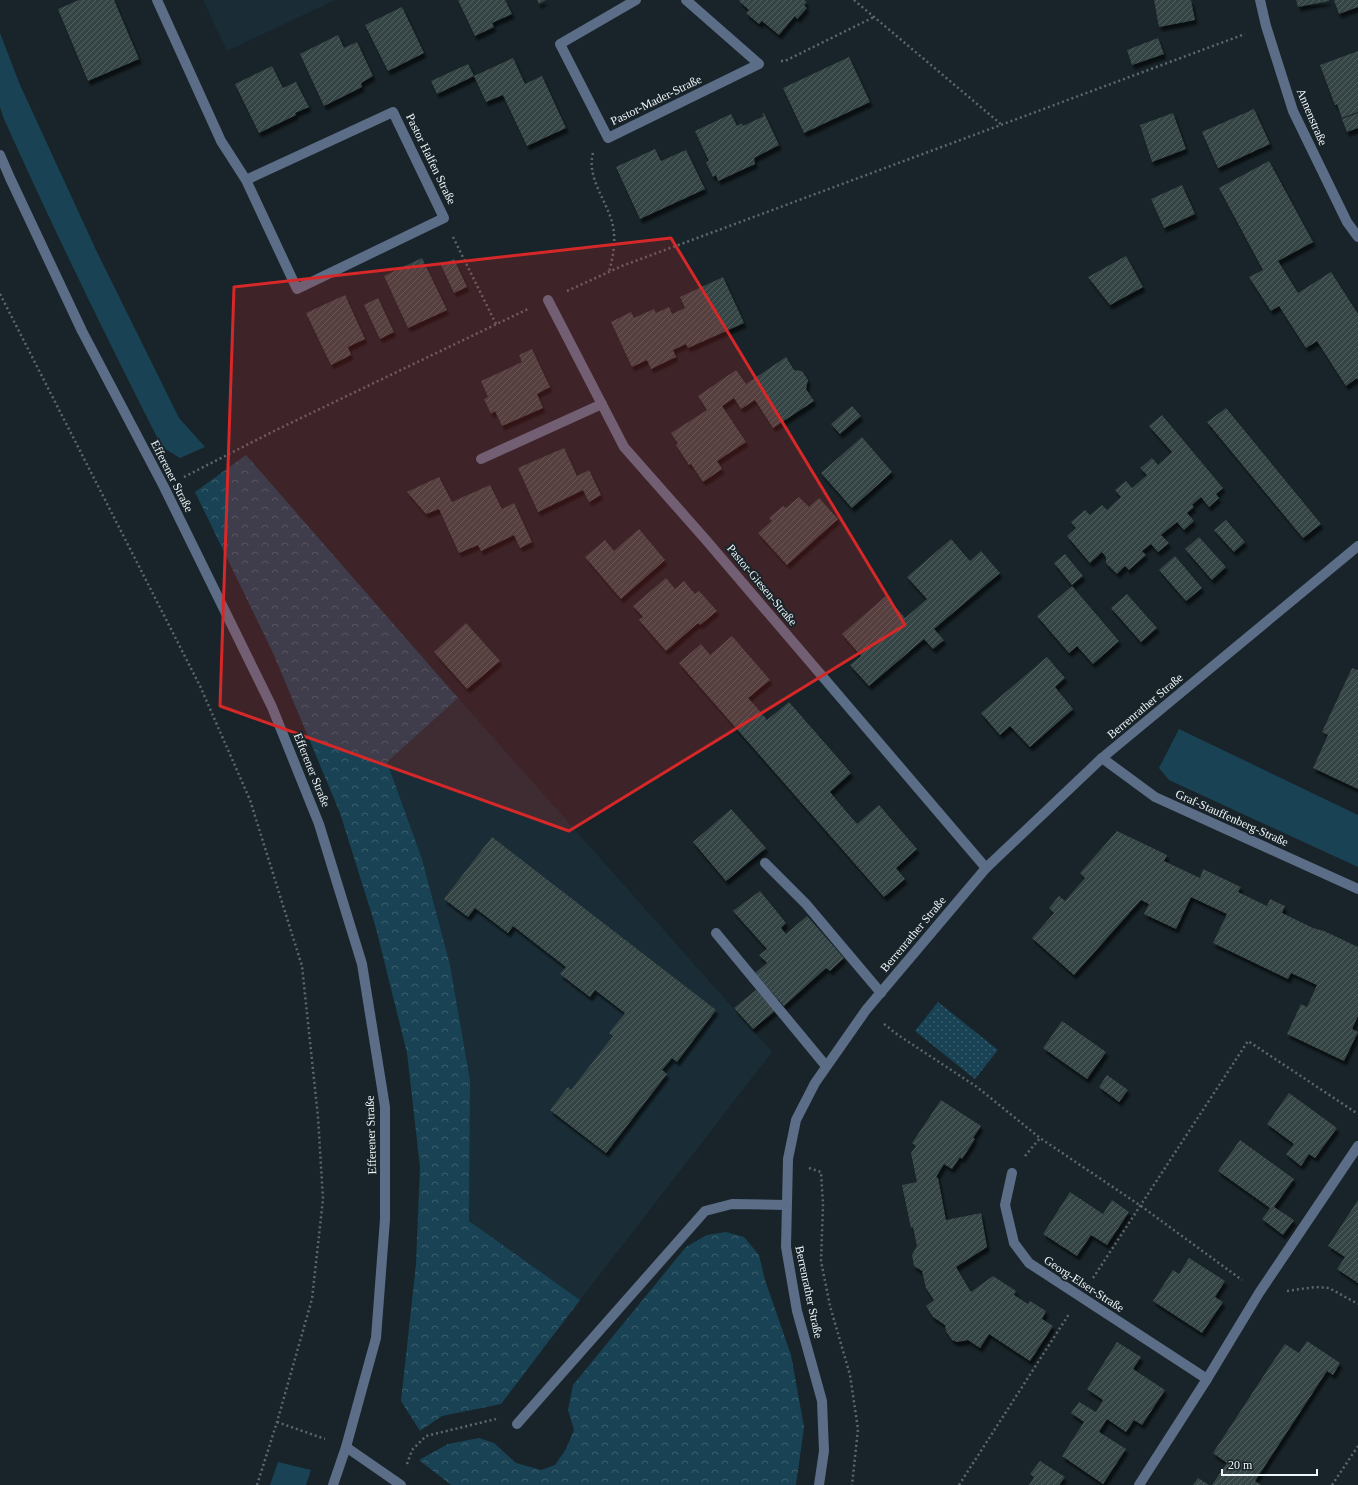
<svg xmlns="http://www.w3.org/2000/svg" width="1358" height="1485" viewBox="0 0 1358 1485" font-family="'Times New Roman',serif">
<style>
.built{fill:#1a2d36}
.green{fill:#194354}
.forest{fill:url(#forest-crowns)}
.park{fill:url(#park-dots)}
.building{fill:url(#building-hatch);filter:url(#shadow)}
.lines{fill:none;stroke-linecap:round;stroke-linejoin:round}
.path{stroke:#5d686c;stroke-width:2.5;stroke-dasharray:2 3;stroke-linecap:butt}
.service{stroke:#5b6d87;stroke-width:10}
.minor{stroke:#5b6d87;stroke-width:10}
.tertiary{stroke:#5b6d87;stroke-width:10}
.marked{fill:#d62828;fill-opacity:0.2;stroke:#d62828;stroke-width:3;stroke-linejoin:round}
.labels{text-anchor:middle;stroke-width:4;stroke-linejoin:round;paint-order:stroke}
.street-label{font-size:12px;fill:#eff6fa;stroke:#182429}
</style>
<defs>
<pattern id="forest-crowns" width="20" height="18" patternUnits="userSpaceOnUse"><rect width="20" height="18" fill="#194354"/><path d="M2 6a3 3 0 1 1 6 0M12 15a3 3 0 1 1 6 0" fill="none" stroke="#3b5f6e"/></pattern>
<pattern id="park-dots" width="8" height="8" patternUnits="userSpaceOnUse"><rect width="8" height="8" fill="#194354"/><path d="M2 2h.1M6 6h.1" fill="none" stroke="#3b5f6e" stroke-width="1.8" stroke-linecap="round"/></pattern>
<pattern id="building-hatch" width="6" height="6" patternUnits="userSpaceOnUse"><rect width="6" height="6" fill="#354444"/><path d="M-1 1l2-2M0 6l6-6M5 7l2-2" fill="none" stroke="#536060"/></pattern>
<filter id="shadow"><feDropShadow dx="2.5" dy="4.5" stdDeviation="1" flood-color="#0009"/></filter>
</defs>
<rect width="100%" height="100%" fill="#182429"/>
<!-- built -->
<g class="built">
<polygon points="203,0 335,0 227,51"/>
<polygon points="458,698 772,1052 580,1300 469,1221 470,1080 450,965 422,859 387,762"/>
</g>
<!-- green -->
<g class="green">
<path d="M 0,33 L 20,85 L 96,250 L 179,418 L 205,447 L 180,458 L 162,447 C 107,339 54,230 4,119 L 0,107 Z"/>
<polygon points="1179,729 1358,815 1358,867 1169,780 1159,768"/>
<polygon points="278,1462 311,1470 306,1485 270,1485"/>
</g>
<!-- forest -->
<g class="forest">
<polygon points="246,455 458,698 387,762 422,859 450,965 470,1080 469,1221 580,1300 501,1404 442,1416 420,1431 401,1401 416,1264 420,1167 407,1053 376,928 340,813 274,655 195,492"/>
<polygon points="726,1232 744,1237 759,1255 765,1280 791,1355 804,1427 796,1485 451,1485 419,1460 448,1444 479,1438 494,1443 516,1463 541,1470 555,1465 566,1449 574,1430 568,1410 573,1385 686,1247 707,1235"/>
</g>
<!-- park -->
<polygon class="park" points="938,1002 998,1050 975,1079 915,1031"/>
<!-- building -->
<g class="building">
<polygon points="79,0 114,0 139,59 88,81 58,9"/>
<polygon points="458,0 505,0 512,14 492,23 494,27 475,36"/>
<polygon points="537,0 546,0 539,4"/>
<polygon points="740,0 804,0 807,2 804,5 807,8 797,19 795,16 779,35 762,21 759,24 746,13 749,10 739,1"/>
<polygon points="1154,0 1191,0 1195,20 1159,27"/>
<polygon points="1296,0 1329,0 1329,1 1298,7"/>
<polygon points="1334,0 1358,0 1358,7 1339,14"/>
<polygon points="402,7 424,53 388,71 365,25"/>
<polygon points="338,35 344,48 357,42 373,76 361,83 362,87 324,106 300,54"/>
<polygon points="1158,38 1164,54 1132,65 1127,50"/>
<polygon points="1358,51 1358,112 1342,118 1337,104 1335,105 1320,65"/>
<polygon points="849,57 870,102 804,133 783,88"/>
<polygon points="513,58 525,84 542,76 566,128 527,146 503,95 486,102 474,76"/>
<polygon points="468,64 474,76 437,94 431,81"/>
<polygon points="272,66 283,88 296,82 309,107 295,113 296,115 259,133 235,84"/>
<polygon points="1254,109 1270,144 1218,168 1202,132"/>
<polygon points="764,113 779,145 754,158 755,164 718,181 716,175 713,177 706,162 709,161 695,131 731,114 737,126 742,123 743,126 764,116 762,114"/>
<polygon points="1173,113 1186,149 1152,162 1140,125"/>
<polygon points="1358,113 1358,128 1347,132 1342,119"/>
<polygon points="655,149 661,161 686,150 705,189 640,219 616,167"/>
<polygon points="1269,161 1313,242 1278,261 1298,293 1331,272 1358,314 1358,380 1357,378 1346,386 1317,341 1306,348 1279,306 1271,311 1249,277 1263,270 1219,188"/>
<polygon points="1182,185 1195,214 1164,228 1151,199"/>
<polygon points="1126,256 1143,287 1110,305 1088,277"/>
<polygon points="422,258 447,310 408,328 384,276"/>
<polygon points="454,259 467,287 454,293 441,265"/>
<polygon points="723,277 744,323 688,348 686,344 673,350 676,357 651,369 647,360 632,367 611,322 631,312 634,318 654,309 656,313 669,307 672,314 685,308 680,297"/>
<polygon points="345,295 365,339 348,347 351,355 331,365 306,313"/>
<polygon points="378,298 394,332 380,339 364,305"/>
<polygon points="532,349 550,387 537,394 543,408 502,426 495,411 491,414 484,399 488,397 481,381 522,362 519,355"/>
<polygon points="786,357 794,370 802,371 808,380 806,389 814,401 773,428 755,400 741,409 734,398 722,406 746,442 717,461 722,469 703,482 691,464 689,465 676,445 678,444 671,433 707,410 698,396 736,370 746,384"/>
<polygon points="852,406 861,416 840,434 831,424"/>
<polygon points="1226,408 1321,524 1303,538 1207,422"/>
<polygon points="1162,415 1223,488 1216,494 1219,498 1209,507 1201,497 1192,505 1194,507 1187,513 1194,521 1184,530 1177,522 1161,535 1169,543 1158,552 1151,544 1142,551 1146,555 1129,570 1125,566 1117,574 1106,563 1106,557 1102,552 1090,563 1067,536 1076,528 1071,522 1085,510 1090,515 1102,505 1107,510 1121,497 1115,490 1126,481 1132,488 1147,475 1140,468 1152,458 1158,465 1172,452 1149,426"/>
<polygon points="862,437 892,472 852,508 821,473"/>
<polygon points="564,448 577,476 589,470 601,495 589,502 583,490 538,512 518,468"/>
<polygon points="439,477 452,502 490,485 502,509 514,503 532,542 520,548 514,535 481,551 478,545 459,553 439,509 426,514 407,492"/>
<polygon points="799,497 809,507 819,498 838,519 787,565 758,533 772,521 769,518 783,506 786,508"/>
<polygon points="1226,520 1245,542 1234,552 1214,530"/>
<polygon points="639,529 665,560 621,599 585,557 605,540 614,551"/>
<polygon points="1199,537 1226,567 1212,580 1185,549"/>
<polygon points="951,539 970,561 981,551 1000,573 934,629 944,640 933,649 924,639 869,686 850,665 861,656 842,634 886,596 905,618 927,599 907,577"/>
<polygon points="1065,554 1083,576 1072,585 1054,563"/>
<polygon points="1175,556 1202,588 1186,601 1159,570"/>
<polygon points="666,578 675,589 684,581 695,594 699,591 717,611 700,625 698,623 666,651 639,620 643,617 633,606"/>
<polygon points="1072,586 1119,641 1093,664 1077,646 1069,653 1037,616"/>
<polygon points="1127,594 1157,628 1141,642 1111,608"/>
<polygon points="466,623 500,661 467,689 434,652"/>
<polygon points="732,636 770,680 748,698 758,709 767,720 789,702 851,773 830,792 839,803 857,824 879,805 917,849 896,868 905,879 884,897 679,663 701,644 710,655"/>
<polygon points="1047,657 1065,678 1055,687 1073,709 1030,747 1010,726 1000,735 981,713"/>
<polygon points="1352,668 1358,670 1358,789 1313,768 1328,735 1322,732"/>
<polygon points="731,809 766,848 726,881 693,842"/>
<polygon points="1117,831 1167,855 1164,861 1200,878 1203,869 1241,887 1238,892 1267,906 1270,899 1285,906 1282,913 1313,928 1324,931 1358,947 1358,1016 1352,1029 1358,1032 1344,1061 1287,1034 1301,1004 1307,1007 1317,985 1291,973 1288,979 1213,943 1227,914 1191,897 1176,929 1144,914 1149,904 1141,900 1074,975 1032,938 1054,913 1049,908 1059,896 1065,901 1085,878 1080,873"/>
<polygon points="492,837 716,1010 677,1062 672,1058 662,1070 667,1074 606,1153 550,1110 568,1087 571,1090 613,1036 609,1033 625,1013 595,990 590,997 560,974 566,967 513,926 508,933 475,908 468,917 444,899"/>
<polygon points="760,891 786,923 781,928 786,934 807,916 844,958 830,971 826,968 784,1006 755,973 767,963 759,955 767,949 733,911"/>
<polygon points="756,990 775,1011 753,1029 734,1008"/>
<polygon points="1062,1021 1106,1052 1087,1079 1043,1048"/>
<polygon points="1107,1075 1128,1090 1119,1102 1099,1087"/>
<polygon points="1289,1093 1337,1128 1315,1158 1309,1154 1301,1166 1286,1154 1294,1144 1267,1124"/>
<polygon points="941,1100 981,1126 973,1138 975,1139 962,1159 960,1157 952,1169 944,1164 936,1177 938,1178 946,1220 981,1213 987,1247 956,1267 971,1292 993,1276 1016,1291 1014,1295 1028,1304 1030,1301 1046,1311 1042,1319 1053,1326 1030,1361 989,1334 980,1348 968,1340 957,1342 952,1340 946,1331 945,1325 933,1317 926,1306 934,1300 926,1288 922,1271 914,1266 912,1255 917,1246 913,1227 911,1228 902,1185 917,1182 911,1153 916,1146 912,1143"/>
<polygon points="1240,1140 1294,1179 1274,1207 1294,1220 1283,1235 1262,1219 1270,1208 1218,1171"/>
<polygon points="1070,1192 1103,1214 1112,1200 1129,1212 1107,1245 1091,1235 1077,1256 1043,1234"/>
<polygon points="1358,1200 1358,1283 1337,1269 1345,1257 1328,1246"/>
<polygon points="1189,1258 1225,1281 1215,1297 1223,1302 1202,1333 1153,1301 1173,1270 1179,1274"/>
<polygon points="1307,1341 1340,1363 1333,1375 1327,1371 1255,1481 1261,1485 1212,1485 1227,1463 1213,1453 1270,1366 1285,1344 1299,1353"/>
<polygon points="1117,1342 1141,1357 1133,1369 1165,1390 1142,1425 1134,1420 1126,1432 1107,1419 1099,1432 1126,1449 1103,1484 1062,1456 1084,1422 1071,1413 1079,1402 1096,1412 1103,1400 1087,1389"/>
<polygon points="1040,1461 1065,1477 1059,1485 1029,1485 1034,1477 1030,1474"/>
<polygon points="1198,1478 1209,1485 1193,1485"/>
</g>
<g class="lines">
<!-- path -->
<g class="path">
<polyline points="854,0 1002,125"/>
<polyline points="781,61 785,61 874,17"/>
<path d="M 593,153 C 586,178 608,202 613,226 C 616,242 613,257 609,272"/>
<polyline points="453,237 496,324"/>
<polyline points="567,291 622,266 1245,34"/>
<polyline points="0,294 200,686 250,800 302,966 318,1117 323,1199 312,1299 277,1422 257,1485"/>
<polyline points="184,477 274,431 528,309"/>
<polyline points="884,1024 898,1035 977,1087 1040,1138 1141,1206 1242,1280"/>
<polyline points="1025,1156 1040,1138"/>
<polyline points="809,1168 821,1172 823,1205 821,1261 830,1306 850,1375 858,1429 852,1485"/>
<polyline points="1093,1278 1248,1041 1358,1114"/>
<polyline points="1287,1291 1315,1287 1329,1288 1358,1304"/>
<polyline points="277,1422 325,1439"/>
<polyline points="407,1464 412,1450 426,1436 496,1419"/>
<polyline points="959,1485 1069,1314"/>
<polyline points="1332,1485 1358,1446"/>
</g>
<!-- service -->
<g class="service">
<polyline points="481,459 602,404"/>
<polyline points="765,863 806,904 881,993"/>
<polyline points="716,933 826,1066"/>
<polyline points="517,1424 705,1211 732,1204 786,1205"/>
</g>
<!-- minor -->
<g class="minor">
<polyline points="157,0 221,141 246,180 297,289 444,218 393,112 246,180"/>
<polyline points="636,0 560,44 608,138 759,64 686,0"/>
<polyline points="1260,0 1266,26 1293,111 1347,222 1358,237"/>
<polyline points="548,300 624,447 706,540 986,868"/>
<polyline points="1102,758 1155,797 1358,889"/>
<polyline points="1012,1173 1005,1205 1014,1243 1029,1263 1207,1379"/>
<polyline points="819,1485 824,1451 822,1401 797,1311 786,1247 788,1159 796,1120 815,1083 866,1010 986,868 1102,758 1358,546"/>
<polyline points="1139,1485 1207,1379 1259,1293 1358,1146"/>
</g>
<!-- tertiary -->
<g class="tertiary">
<polyline points="0,155 10,178 82,331 164,487 272,707 319,824 362,964 385,1107 385,1219 376,1338 346,1447 333,1485"/>
<polyline points="346,1447 401,1485"/>
</g>
</g>
<!-- marked area -->
<path class="marked" d="M 671,238 L 905,625 L 569,831 L 220,706 L 234,287 Z"/>
<g class="labels">
<!-- street labels -->
<g class="street-label">
<text transform="translate(656 100) rotate(-26)" y="4">Pastor-Mader-Straße</text>
<text transform="translate(1312 117) rotate(67)" y="4">Annenstraße</text>
<text transform="translate(431 159) rotate(64)" y="4">Pastor Halfen Straße</text>
<text transform="translate(172 476) rotate(63)" y="4">Efferener Straße</text>
<text transform="translate(762 585) rotate(50)" y="4">Pastor-Giesen-Straße</text>
<text transform="translate(1145 706) rotate(-40)" y="4">Berrenrather Straße</text>
<text transform="translate(312 770) rotate(68)" y="4">Efferener Straße</text>
<text transform="translate(1232 818) rotate(24)" y="4">Graf-Stauffenberg-Straße</text>
<text transform="translate(913 934) rotate(-50)" y="4">Berrenrather Straße</text>
<text transform="translate(371 1135) rotate(-92)" y="4">Efferener Straße</text>
<text transform="translate(1084 1284) rotate(33)" y="4">Georg-Elser-Straße</text>
<text transform="translate(809 1292) rotate(78)" y="4">Berrenrather Straße</text>
</g>
</g>
<!-- scale -->
<path d="M1222 1469v6h95v-6" fill="none" stroke="#eff6fa" stroke-width="2"/>
<text x="1228" y="1469" font-size="12" fill="#eff6fa" stroke="#182429" stroke-width="3" paint-order="stroke">20 m</text>
</svg>
